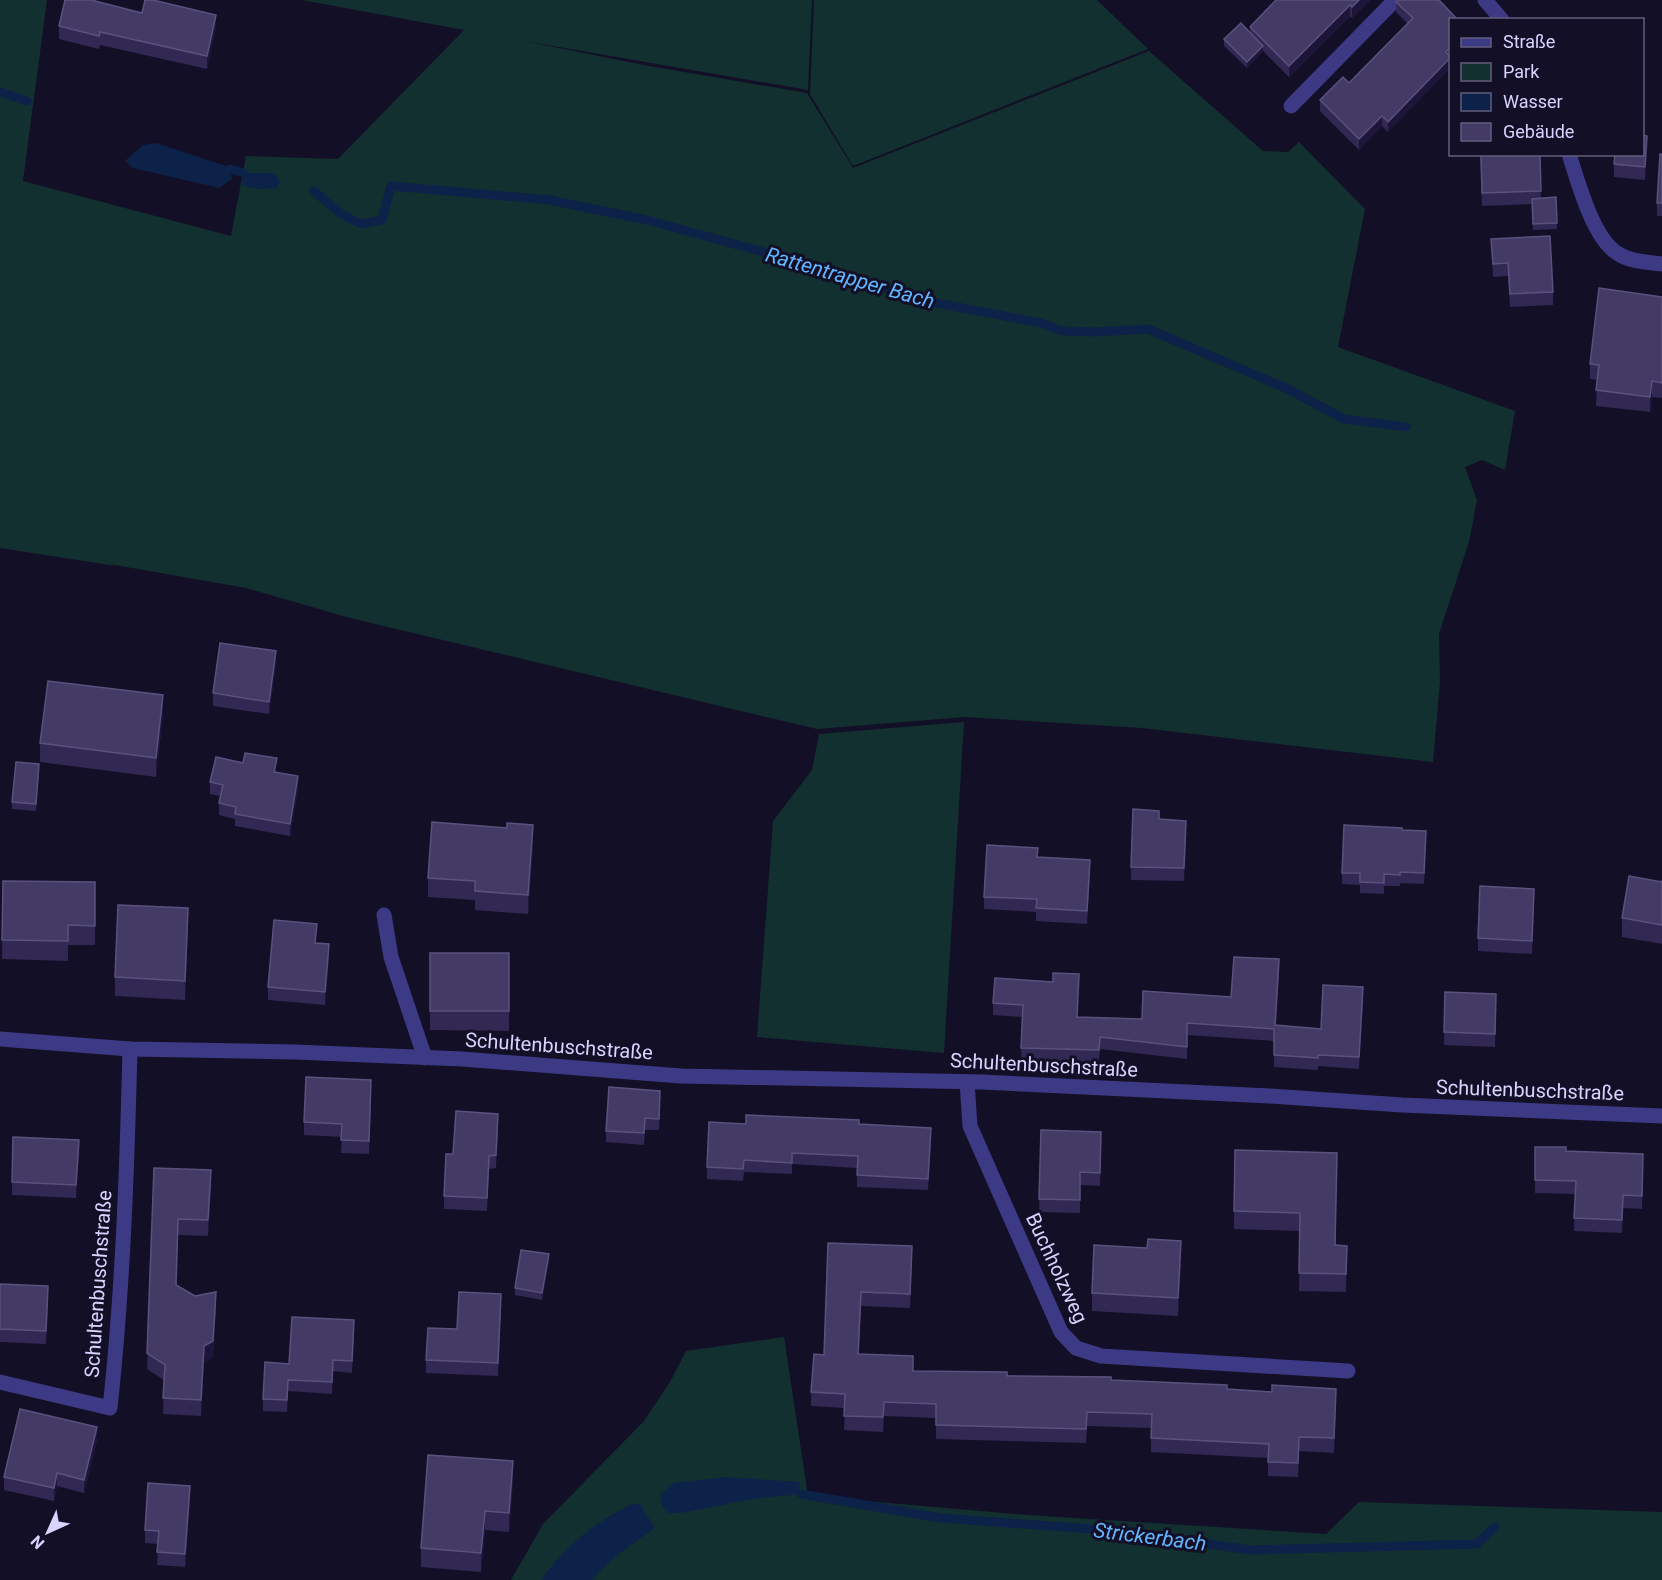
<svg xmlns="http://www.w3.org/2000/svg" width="1662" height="1580" viewBox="0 0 1662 1580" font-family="Roboto,sans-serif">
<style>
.green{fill:#12302f}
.water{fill:#0c2248}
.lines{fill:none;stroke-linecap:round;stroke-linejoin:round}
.stream{stroke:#0c2248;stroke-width:9}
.street{stroke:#3d3a85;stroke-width:15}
.wall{fill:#312854}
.shaded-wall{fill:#1d163a}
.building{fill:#433a66;stroke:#5a527e;stroke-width:1.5}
.labels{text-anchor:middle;stroke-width:6;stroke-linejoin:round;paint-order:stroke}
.street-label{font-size:20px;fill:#d9d4ff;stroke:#130f26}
.water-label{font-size:21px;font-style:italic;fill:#62b6ff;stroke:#130f26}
</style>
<rect width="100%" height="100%" fill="#130f26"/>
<!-- green -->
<g class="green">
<polygon points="0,0 47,0 23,181 231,236 246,156 338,159 464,30 302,0 812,0 808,90 524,41 649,66 807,93 853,168 1149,51 1263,151 1288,152 1299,142 1365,209 1338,347 1515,411 1505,470 1482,460 1465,467 1477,500 1469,542 1439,634 1440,682 1433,762 1142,728 965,717 817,729 350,618 246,588 115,565 101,559 116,566 0,548"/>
<polygon points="814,0 1097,0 1148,49 853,166 810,94"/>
<polygon points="964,722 944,1053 757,1037 773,821 812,770 819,734"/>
<polygon points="784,1337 808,1496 1027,1515 1326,1534 1359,1502 1662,1512 1662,1580 511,1580 543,1524 644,1421 670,1382 686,1351"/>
</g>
<!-- water -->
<g class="water">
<polygon points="156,143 226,166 230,169 232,179 219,188 133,168 125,161 143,145"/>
<polygon points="244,173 274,173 280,181 277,188 257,189 243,186 242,179"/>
<polygon points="726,1477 799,1482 801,1494 753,1499 681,1513 668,1513 663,1508 660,1495 674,1483"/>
<path d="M 632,1504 L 640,1504 L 655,1528 L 621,1552 L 591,1580 L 541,1580 C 566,1545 594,1523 632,1504 Z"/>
</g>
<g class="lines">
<!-- stream -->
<g class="stream">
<polyline points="0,92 27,101"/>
<polyline points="230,169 244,173"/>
<polyline points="314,191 341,214 361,224 382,220 391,186 550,200 647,220 778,256 921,300 1041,323 1062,331 1093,332 1148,329 1288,389 1344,419 1406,427"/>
<polyline points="801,1494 941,1518 1132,1532 1249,1550 1477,1544 1495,1527"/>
</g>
<!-- street -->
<g class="street">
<polyline points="1485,0 1502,20"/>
<polyline points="1291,106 1395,0"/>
<path d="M 1569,154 C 1578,182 1593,238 1617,253 C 1630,262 1648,262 1662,264"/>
<polyline points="384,915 391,957 425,1058"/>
<polyline points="0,1039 130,1049 295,1052 462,1059 681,1076 982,1082 1270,1096 1402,1105 1662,1116"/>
<polyline points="967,1082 970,1126 1061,1332 1076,1348 1101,1356 1348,1371"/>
<path d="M 0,1382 L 110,1408 C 123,1289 127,1169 130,1049"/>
</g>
</g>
<!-- wall -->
<g class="wall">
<polygon points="1276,0 1370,0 1352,18 1350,16 1289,77 1263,51 1247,68 1224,46 1224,39 1250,32 1250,27"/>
<polygon points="1439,0 1388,132 1382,126 1359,150 1320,111 1320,100 1349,83 1408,24 1396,12 1396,2"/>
<polygon points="142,13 216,27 207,69 100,45 99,49 59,39 59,26"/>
<polygon points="1647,148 1645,180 1614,177 1614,164"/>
<polygon points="1480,154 1540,154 1541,198 1556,197 1557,229 1533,230 1532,204 1482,206"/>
<polygon points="1662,154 1662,216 1657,216 1657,203"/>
<polygon points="1491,239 1553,292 1553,305 1510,307 1508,276 1493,277"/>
<polygon points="1662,297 1662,398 1652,397 1650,412 1596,406 1597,380 1590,379 1590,364"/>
<polygon points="276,664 269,714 213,706 213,693"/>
<polygon points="163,714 156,777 40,762 40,743"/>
<polygon points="277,770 276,772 298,788 290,836 235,826 235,819 219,815 219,803 220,796 210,794 210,782"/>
<polygon points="39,771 36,811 12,809 12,802"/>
<polygon points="1159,819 1186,834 1184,881 1131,880 1131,867"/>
<polygon points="1402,830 1426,843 1424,884 1400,883 1400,886 1384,886 1384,894 1360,893 1360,885 1342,884 1342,873"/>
<polygon points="533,844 528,914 475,910 475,900 428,897 428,878"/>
<polygon points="1038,857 1090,873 1087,924 1036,921 1036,912 984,909 984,897"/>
<polygon points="1662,880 1662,944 1622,937 1622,918 1662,882"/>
<polygon points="3,881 95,882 95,945 68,945 68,961 2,959"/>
<polygon points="1534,902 1532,954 1478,951 1478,938"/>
<polygon points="188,927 185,1000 115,996 115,977"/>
<polygon points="316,943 329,957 325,1005 268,1000 268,987"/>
<polygon points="430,953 509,953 509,1031 430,1030"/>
<polygon points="1279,971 1276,1025 1321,1029 1363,999 1359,1069 1318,1066 1318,1070 1274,1067 1274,1041 1187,1035 1187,1059 1100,1049 1099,1062 1021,1060 1022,1017 993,1015 993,1003 1053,982 1077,1017 1142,1019 1231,997"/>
<polygon points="1445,992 1496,1007 1495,1047 1444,1045"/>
<polygon points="371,1093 369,1154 341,1153 342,1137 304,1135 304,1122"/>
<polygon points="660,1102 659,1130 645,1130 644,1145 606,1142 606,1131"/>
<polygon points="746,1124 859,1124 931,1139 928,1190 857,1187 857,1168 792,1164 792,1174 744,1172 743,1181 707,1179 707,1167"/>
<polygon points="498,1127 496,1168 489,1169 487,1211 444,1209 444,1196 453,1154"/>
<polygon points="1041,1130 1101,1132 1100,1186 1080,1185 1080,1213 1039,1212"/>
<polygon points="1535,1147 1566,1151 1643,1167 1642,1209 1623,1208 1622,1233 1574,1231 1575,1194 1535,1193"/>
<polygon points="79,1153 76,1198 12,1195 12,1182"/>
<polygon points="154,1168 211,1186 208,1236 178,1235 176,1285 216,1307 213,1357 204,1362 201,1416 163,1414 164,1380 147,1369"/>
<polygon points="1337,1171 1335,1245 1347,1246 1346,1292 1299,1291 1300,1231 1234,1229 1234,1211"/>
<polygon points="828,1243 912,1260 910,1308 861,1306 859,1354 913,1371 1111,1380 1227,1389 1336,1403 1334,1453 1299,1451 1298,1477 1268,1476 1268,1458 1151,1452 1151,1428 1087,1426 1086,1443 936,1439 936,1418 884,1416 883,1432 844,1430 845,1408 811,1406 811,1392 824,1355"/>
<polygon points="1181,1259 1178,1316 1092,1311 1092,1293"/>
<polygon points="549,1261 542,1300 515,1295 515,1288"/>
<polygon points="0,1284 48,1299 46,1344 0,1342"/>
<polygon points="501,1307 498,1376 426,1373 426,1360 457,1329"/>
<polygon points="354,1332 352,1373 333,1371 332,1394 288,1391 287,1412 263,1411 263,1399 289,1364"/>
<polygon points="97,1440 84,1493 57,1486 54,1501 4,1490 4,1477"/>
<polygon points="513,1480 509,1532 485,1530 481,1572 421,1567 421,1548"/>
<polygon points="190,1499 185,1567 157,1565 158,1544 145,1543 145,1530"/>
</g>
<!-- shaded-wall -->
<g class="shaded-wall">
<polygon points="1359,0 1370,0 1352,18 1352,7"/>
<polygon points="1350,5 1350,16 1289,77 1289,66"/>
<polygon points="216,15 216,27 207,69 207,56"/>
<polygon points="1263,46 1263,52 1247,68 1247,62"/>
<polygon points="1450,47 1450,57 1446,52"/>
<polygon points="1450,58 1450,69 1388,132 1388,122"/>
<polygon points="1382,116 1382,126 1359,150 1359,139"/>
<polygon points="1647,136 1647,148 1645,180 1645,167"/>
<polygon points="1652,381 1652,397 1650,412 1650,397"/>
<polygon points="276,651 276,664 269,714 269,702"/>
<polygon points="163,695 163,714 156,777 156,758"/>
<polygon points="298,776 298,788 290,836 290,824"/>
<polygon points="1186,821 1186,834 1184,881 1184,868"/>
<polygon points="533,825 533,844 528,914 528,895"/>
<polygon points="188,908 188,927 185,1000 185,981"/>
<polygon points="329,944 329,957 325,1005 325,992"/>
<polygon points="1363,987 1363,999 1359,1069 1359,1057"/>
<polygon points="498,1114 498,1127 496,1168 496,1155"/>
<polygon points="79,1140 79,1153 76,1198 76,1185"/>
<polygon points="211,1170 211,1186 208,1236 208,1220"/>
<polygon points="1181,1241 1181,1259 1178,1316 1178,1298"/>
<polygon points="549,1254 549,1261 542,1300 542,1293"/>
<polygon points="216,1292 213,1357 204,1362 201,1416 201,1400 204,1346"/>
<polygon points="1336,1389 1336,1403 1334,1453 1334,1438"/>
<polygon points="97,1427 97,1440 84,1493 84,1480"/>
<polygon points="513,1461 513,1480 509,1532 509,1513"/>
<polygon points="57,1473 57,1486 54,1501 54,1488"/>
<polygon points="190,1486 190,1499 185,1567 185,1554"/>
<polygon points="485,1511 485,1530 481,1572 481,1553"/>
</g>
<!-- building -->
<g class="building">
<polygon points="65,0 91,0 142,13 145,0 153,0 216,15 207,56 100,32 99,36 59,26"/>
<polygon points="1276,0 1359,0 1352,7 1350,5 1289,66 1250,27"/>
<polygon points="1398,0 1439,0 1458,20 1450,20 1450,47 1446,52 1450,57 1450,58 1388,122 1382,116 1359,139 1320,100 1343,77 1349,83 1413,18 1396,2"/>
<polygon points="1241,23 1263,46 1247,62 1224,39"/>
<polygon points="1642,135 1647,136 1645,167 1614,164 1615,154 1642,154"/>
<polygon points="1481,154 1540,154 1541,191 1482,193"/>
<polygon points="1660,154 1662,154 1662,203 1657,203"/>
<polygon points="1556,197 1557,223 1533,224 1532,199"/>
<polygon points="1550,236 1553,292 1510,294 1508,263 1493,264 1491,239"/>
<polygon points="1599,288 1662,297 1662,383 1652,381 1650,397 1596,390 1599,365 1590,364"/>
<polygon points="220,643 276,651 269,702 213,693"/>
<polygon points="48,681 163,695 156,758 40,743"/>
<polygon points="245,753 277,758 274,772 298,776 290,824 235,814 236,807 219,803 223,785 210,782 216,757 243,763"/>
<polygon points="16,762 39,764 36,804 12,802"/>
<polygon points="1133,809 1159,811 1159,819 1186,821 1184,868 1131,867"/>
<polygon points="432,822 507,828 507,823 533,825 528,895 475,891 475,881 428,878"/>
<polygon points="1344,825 1402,828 1402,830 1426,831 1424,873 1400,872 1400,875 1384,874 1384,883 1360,882 1360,873 1342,873"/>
<polygon points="987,845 1038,848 1037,857 1090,860 1087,911 1036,908 1037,899 984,897"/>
<polygon points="1629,876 1662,882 1662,880 1662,925 1622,918"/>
<polygon points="3,881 95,882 95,926 68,925 68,941 2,940"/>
<polygon points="1480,886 1534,889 1532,941 1478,938"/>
<polygon points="118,905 188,908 185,981 115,977"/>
<polygon points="274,920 317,924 315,943 329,944 325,992 268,987"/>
<rect x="430" y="953" width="79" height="58"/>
<polygon points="1234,957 1279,959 1275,1025 1321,1029 1323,985 1363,987 1359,1057 1318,1055 1318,1058 1274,1055 1274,1029 1187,1023 1187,1047 1100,1037 1099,1050 1021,1048 1023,1005 993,1003 995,978 1053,982 1053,973 1079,974 1077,1017 1142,1019 1143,991 1231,997"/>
<polygon points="1445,992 1496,994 1495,1034 1444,1032"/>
<polygon points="306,1077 371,1080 369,1141 341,1140 342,1124 304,1122"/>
<polygon points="609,1087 660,1091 659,1119 645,1118 644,1133 606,1131"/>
<polygon points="456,1111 498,1114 496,1155 489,1156 487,1198 444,1196 446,1154 453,1154"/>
<polygon points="746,1115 859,1120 859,1124 931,1128 928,1179 857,1175 858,1156 792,1153 792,1163 744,1160 743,1169 707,1167 709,1122 746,1124"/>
<polygon points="1041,1130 1101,1132 1100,1173 1080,1172 1080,1200 1039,1199"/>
<polygon points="13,1137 79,1140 76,1185 12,1182"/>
<polygon points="1535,1147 1566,1147 1566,1151 1643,1154 1642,1196 1623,1195 1622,1220 1574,1218 1576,1181 1535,1180"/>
<polygon points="1235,1150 1337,1153 1335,1245 1347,1246 1346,1274 1299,1273 1300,1213 1234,1211"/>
<polygon points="154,1168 211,1170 208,1220 178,1219 176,1285 195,1296 216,1292 213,1341 204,1346 201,1400 163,1398 165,1365 147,1353"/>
<polygon points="1148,1239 1181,1241 1178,1298 1092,1293 1094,1245 1147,1248"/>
<polygon points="828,1243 912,1246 910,1294 861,1292 858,1354 913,1356 913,1371 1007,1372 1007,1376 1111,1377 1111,1380 1227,1385 1227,1389 1272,1392 1272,1385 1336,1389 1334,1438 1299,1437 1298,1463 1268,1462 1269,1444 1151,1438 1152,1414 1087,1412 1086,1429 936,1425 936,1404 884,1402 883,1417 844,1416 845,1394 811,1392 814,1354 824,1355"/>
<polygon points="521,1250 549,1254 542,1293 515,1288"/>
<polygon points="0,1284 48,1286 46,1331 0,1329"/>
<polygon points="459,1292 501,1294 498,1363 426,1360 428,1328 457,1329"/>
<polygon points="292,1317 354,1320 352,1361 333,1360 332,1382 288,1380 287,1400 263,1399 265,1362 289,1364"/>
<polygon points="20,1409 97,1427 84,1480 57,1473 54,1488 4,1477"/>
<polygon points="428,1455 513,1461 509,1513 485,1511 481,1553 421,1548"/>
<polygon points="148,1483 190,1486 185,1554 157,1552 159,1531 145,1530"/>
</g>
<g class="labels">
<!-- street labels -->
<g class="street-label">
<text transform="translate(559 1046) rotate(4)" y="7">Schultenbuschstraße</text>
<text transform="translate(1044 1065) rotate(3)" y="7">Schultenbuschstraße</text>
<text transform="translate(1530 1090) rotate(2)" y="7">Schultenbuschstraße</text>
<text transform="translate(1057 1268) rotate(65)" y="7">Buchholzweg</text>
<text transform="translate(98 1284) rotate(-86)" y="7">Schultenbuschstraße</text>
</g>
<!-- water labels -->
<g class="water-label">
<text transform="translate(850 278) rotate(16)" y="7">Rattentrapper Bach</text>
<text transform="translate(1150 1537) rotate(7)" y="7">Strickerbach</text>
</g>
</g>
<!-- legend -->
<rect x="1449" y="18" width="195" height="138" fill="#130f26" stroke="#625e7d" stroke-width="1.5"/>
<rect x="1461" y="38" width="30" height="9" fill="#3d3a85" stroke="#625e7d" stroke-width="1.5"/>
<text x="1503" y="48" font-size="18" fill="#d9d4ff">Straße</text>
<rect x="1461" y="63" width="30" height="18" fill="#12302f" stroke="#625e7d" stroke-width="1.5"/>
<text x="1503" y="78" font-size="18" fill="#d9d4ff">Park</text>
<rect x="1461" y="93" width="30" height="18" fill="#0c2248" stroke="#625e7d" stroke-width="1.5"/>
<text x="1503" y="108" font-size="18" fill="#d9d4ff">Wasser</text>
<rect x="1461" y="123" width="30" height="18" fill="#433a66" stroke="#625e7d" stroke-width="1.5"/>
<text x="1503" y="138" font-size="18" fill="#d9d4ff">Gebäude</text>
<!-- north arrow -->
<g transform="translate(48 1532) rotate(225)" stroke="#130f26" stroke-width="4.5" paint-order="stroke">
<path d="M0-4.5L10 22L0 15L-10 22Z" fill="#d9d4ff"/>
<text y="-9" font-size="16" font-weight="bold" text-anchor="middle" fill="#d9d4ff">N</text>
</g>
</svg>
